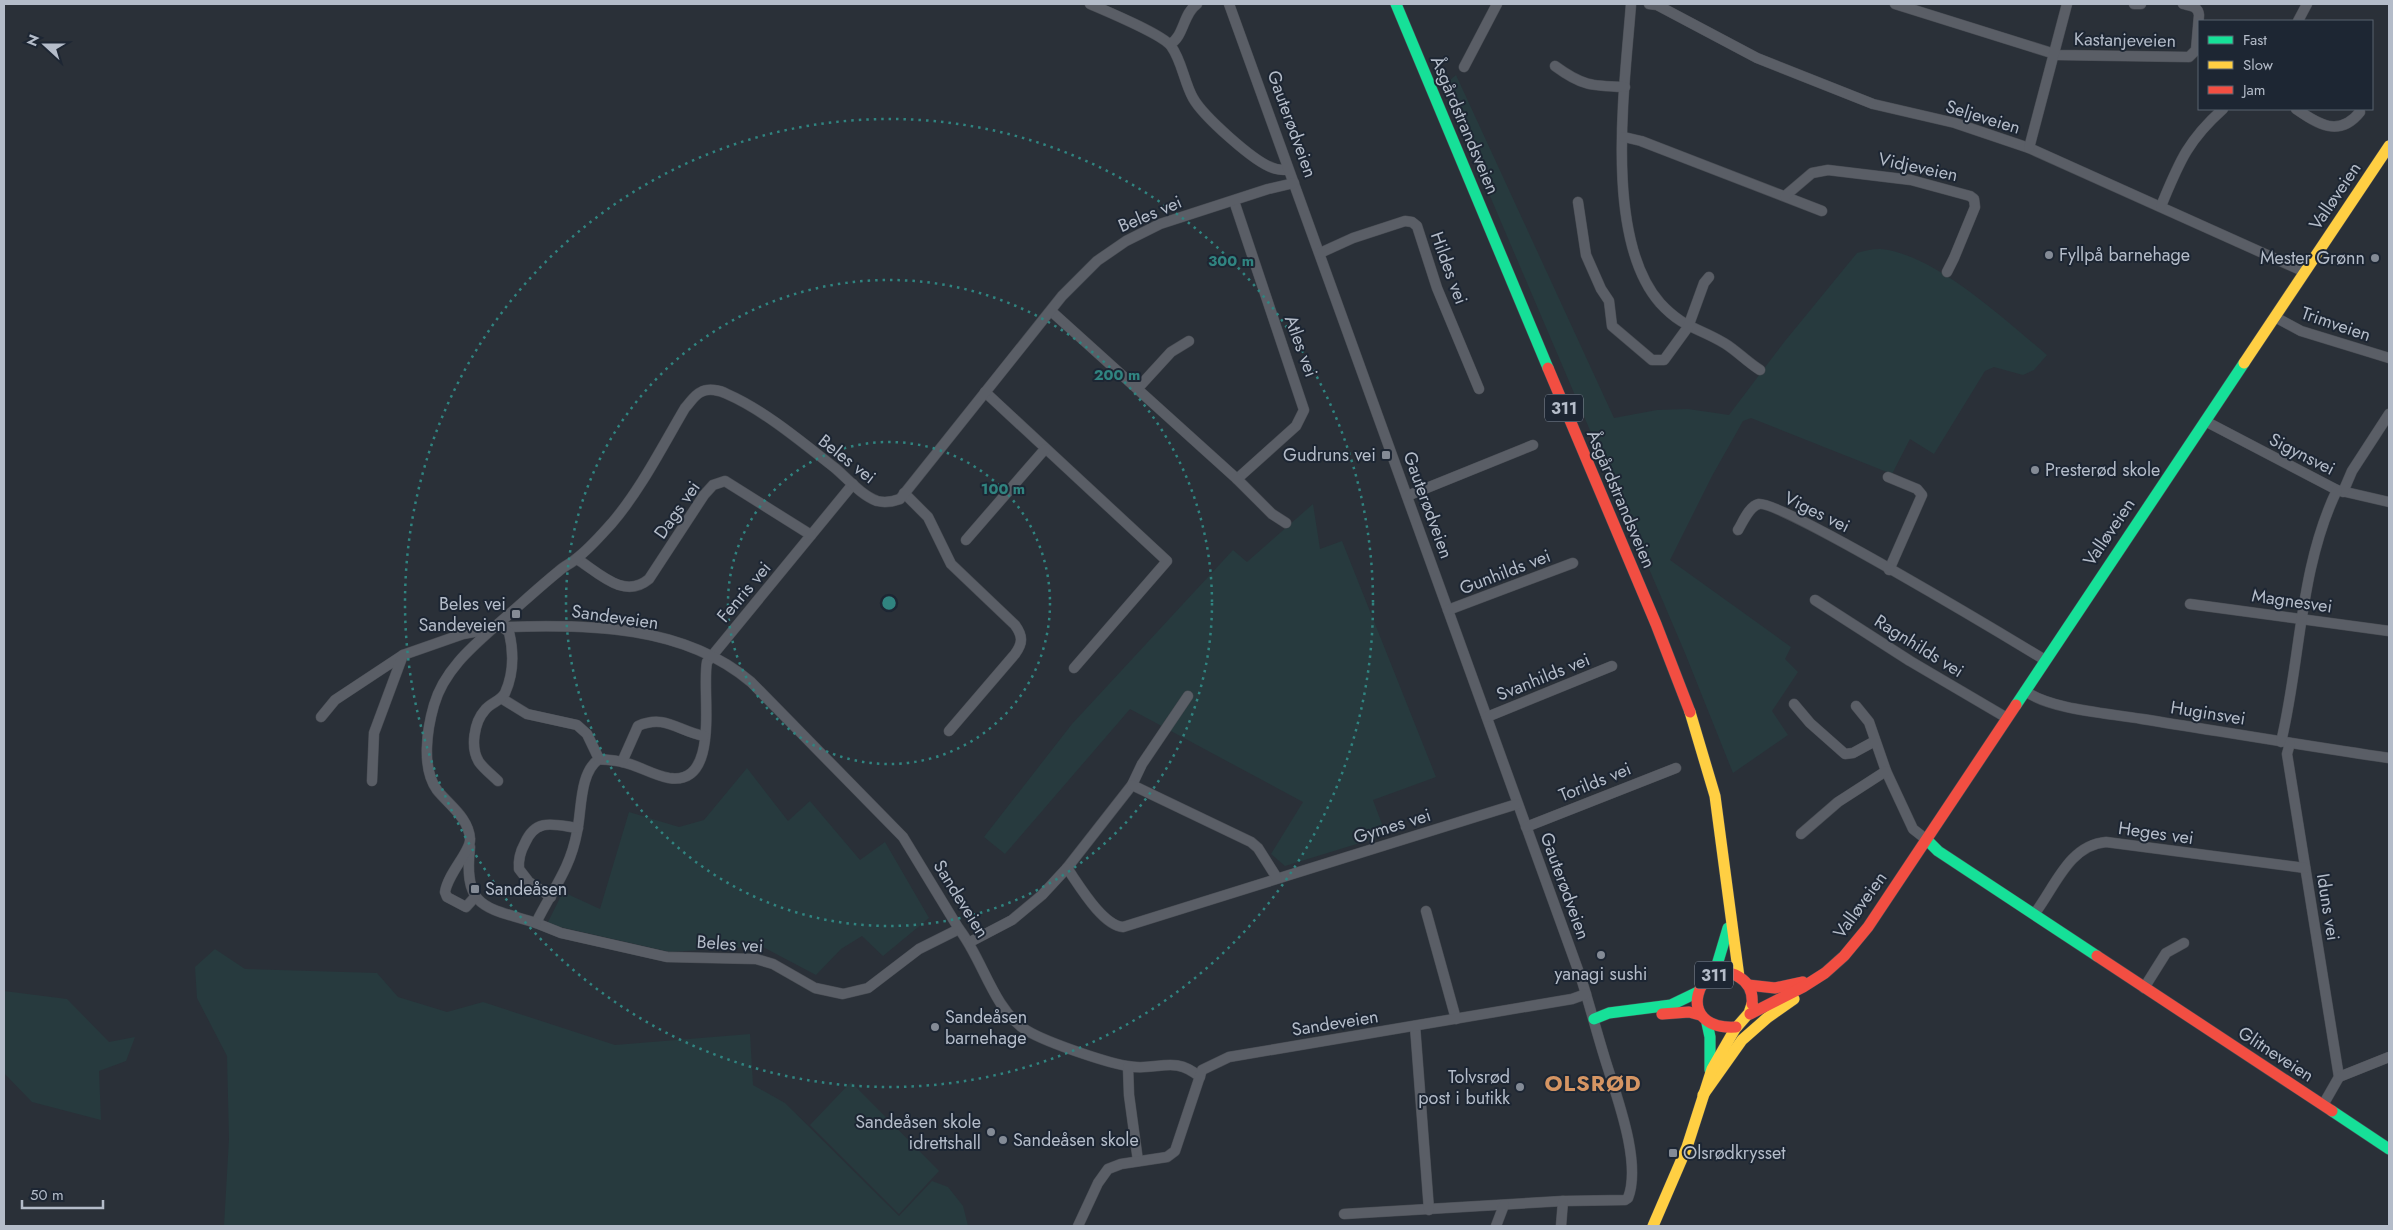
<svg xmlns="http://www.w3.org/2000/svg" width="2393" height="1230" viewBox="0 0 2393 1230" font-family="Jost,sans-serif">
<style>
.green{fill:#273a3e}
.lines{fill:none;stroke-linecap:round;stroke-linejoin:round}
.street-casing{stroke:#484c53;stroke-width:11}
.fast-casing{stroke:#484c53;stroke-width:12}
.slow-casing{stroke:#484c53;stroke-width:12}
.jam-casing{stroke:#484c53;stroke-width:12}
.street{stroke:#5a5e66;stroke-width:10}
.fast{stroke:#16e098;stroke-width:11}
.slow{stroke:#ffcf43;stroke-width:11}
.jam{stroke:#f24e42;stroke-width:11}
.ring{fill:none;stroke:#308480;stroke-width:2.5;stroke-dasharray:2.5 5}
.poi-dot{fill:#848b96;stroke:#1d2633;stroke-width:2}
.labels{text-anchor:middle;stroke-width:4;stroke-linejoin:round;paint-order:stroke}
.shield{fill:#1d2633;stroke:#878f9c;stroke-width:1}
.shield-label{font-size:16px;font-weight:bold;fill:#b4bcc9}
.street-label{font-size:18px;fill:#b4bcc9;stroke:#1d2633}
.poi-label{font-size:18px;fill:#b4bcc9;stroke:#1d2633;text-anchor:start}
.district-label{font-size:22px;font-weight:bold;letter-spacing:1px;fill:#d59563;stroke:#1d2633}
.centre{fill:#308480;stroke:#1d2633;stroke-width:2.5}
.ring-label{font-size:15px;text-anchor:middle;font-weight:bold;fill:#308480;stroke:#1d2633;stroke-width:4;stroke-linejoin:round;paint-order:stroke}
</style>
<rect width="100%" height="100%" fill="#2a3038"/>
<!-- green -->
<g class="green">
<path d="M 1456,75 L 1614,418 L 1657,410 L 1688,409 L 1729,415 L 1785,341 L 1857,253 C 1864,251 1872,249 1880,249 C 1934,253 2006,321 2047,355 L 2034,370 L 2023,375 L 1994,367 L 1985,371 L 1934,454 L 1910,439 L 1892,474 L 1751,418 L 1743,421 L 1712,476 L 1670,560 L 1791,647 L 1785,659 L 1798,672 L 1772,711 L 1788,735 L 1733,773 L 1685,653 L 1443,86 Z"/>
<polygon points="1313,504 1320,549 1342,541 1436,777 1373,800 1386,835 1285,866 1271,854 1303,802 1130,709 1005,854 984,837 1072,724 1233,550 1247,562"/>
<polygon points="747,768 788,821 810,801 860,860 885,842 929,918 883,956 862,936 841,949 816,975 761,946 670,952 547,924 563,892 600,909 629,812 679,827 704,820"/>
<polygon points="215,949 245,969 377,973 398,997 447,1012 483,1002 615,1045 750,1034 753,1085 785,1103 899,1216 932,1181 948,1187 963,1206 968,1226 224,1226 229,1139 227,1056 197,998 195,967"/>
<polygon points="4,991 67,999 109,1042 135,1037 126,1061 99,1071 101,1120 32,1102 4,1073"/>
<polygon points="851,1082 939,1171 899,1214 810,1125"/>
</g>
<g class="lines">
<!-- street casing -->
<g class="street-casing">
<g id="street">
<path d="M 1090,4 C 1106,11 1162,34 1171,46 C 1182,61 1184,82 1193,98 C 1203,116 1254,162 1273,168 C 1278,170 1283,170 1288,170"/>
<path d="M 1229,4 L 1582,981 C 1590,1007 1597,1033 1605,1059 C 1616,1095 1642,1162 1628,1198 L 1625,1200 L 1563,1201 L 1344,1214"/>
<path d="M 1631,4 C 1625,85 1603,238 1660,303 C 1683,328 1697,327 1724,343 C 1736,350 1747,362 1760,370"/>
<polyline points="1649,4 1657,5 1757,58 1873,104 1955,123 2029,148 2305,272"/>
<path d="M 1895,4 L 2058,55 L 2189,57 L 2196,50 L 2199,15 C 2198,6 2191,6 2183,4"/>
<polyline points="2134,4 2141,4"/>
<polyline points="2298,21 2307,4"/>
<path d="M 1170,44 C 1184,37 1183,13 1197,4"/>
<path d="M 1555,66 C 1582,86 1592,86 1625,87"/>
<polyline points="1464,67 1497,4"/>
<path d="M 2296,109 C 2318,124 2339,138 2360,112"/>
<polyline points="1624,137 1641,141 1822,211"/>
<polyline points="2029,148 2067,4"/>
<polyline points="1785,196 1812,173 1828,170 1911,180 1970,196 1974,199 1975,207 1954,258 1947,272"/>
<polyline points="1234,201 1304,410 1296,426 1237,479"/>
<polyline points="1578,202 1586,255 1601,289 1609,301 1612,326 1652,360 1664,360 1688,327 1704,283 1709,277"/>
<path d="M 2161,206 C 2179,163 2187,141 2223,109"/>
<polyline points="1320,253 1353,238 1405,221 1412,222 1417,226 1437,288 1479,389"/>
<polyline points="1051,311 1237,479 1272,514 1286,523"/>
<polyline points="2275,317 2301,331 2389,358"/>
<polyline points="1138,388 1171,352 1189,341"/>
<polyline points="985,392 1167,561 1074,668"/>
<polyline points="2205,421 2337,490 2389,502"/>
<polyline points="1888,477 1917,489 1922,495 1889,570"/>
<path d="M 853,484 L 707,662 C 701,690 722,786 669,778 C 652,775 638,765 622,762 C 614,760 606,760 599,759 C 579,773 582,810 577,832 C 570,870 552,890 536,923 L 561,933 L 667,957 L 756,959 L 773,964 L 815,988 L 843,994 L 868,988 L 919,949 L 959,929"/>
<polyline points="2343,492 2352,471 2389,414"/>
<path d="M 904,493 L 928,517 L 951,564 L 1015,625 C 1023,636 1023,643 1015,654 L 949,731"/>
<polyline points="1407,496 1533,445"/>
<path d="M 1738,530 C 1743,522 1749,506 1759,504 C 1780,500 2012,640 2045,660"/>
<polyline points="966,540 1045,449"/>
<path d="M 577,559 C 599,573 624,600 649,579 L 704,495 L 713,485 L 725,481 L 811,535"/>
<polyline points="1815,600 1910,661 2007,718"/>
<polyline points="2190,604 2389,631"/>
<polyline points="1448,610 1573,563"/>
<path d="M 505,627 C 588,624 684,625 751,682 L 903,837 L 959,929 C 982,958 993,1007 1023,1028 C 1041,1041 1105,1062 1127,1066 C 1157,1072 1173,1054 1200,1077"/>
<path d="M 2025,691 C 2052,710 2108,713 2142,719 C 2224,732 2307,746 2389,758"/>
<path d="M 1188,696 L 1142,764 L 1132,785 L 1067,868 C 1079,885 1102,925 1123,927 L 1517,804"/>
<polyline points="501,698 527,714 577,725 587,734 599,759"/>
<polyline points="1794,704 1810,723 1845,754 1853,753 1875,741"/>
<polyline points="1856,706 1869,722 1886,771 1913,829 1927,840"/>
<polyline points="321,717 335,700 403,655"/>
<polyline points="1487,717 1612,666"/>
<path d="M 2281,742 C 2301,659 2299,569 2337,490"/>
<polyline points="2290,743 2287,754 2339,1077 2323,1105"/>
<path d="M 622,762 L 638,726 C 665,714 678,731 704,736"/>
<polyline points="372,781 374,733 403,655 463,634 490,629"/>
<path d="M 498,781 C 492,775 484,769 479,762 C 470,748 474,722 485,710 C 490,703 501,701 505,693 C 514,673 514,653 509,632 L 501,626"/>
<polyline points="1132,785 1251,842 1258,848 1277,878"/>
<polyline points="1526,827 1676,768"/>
<polyline points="1801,834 1838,802 1886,771"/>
<path d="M 470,847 C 463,909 485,907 536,923"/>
<path d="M 475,897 L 466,907 L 447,897 L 445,892 C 448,873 471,851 470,839 C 469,818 449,805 437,790 C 421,768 427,729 434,705 C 444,670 473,646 499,623 C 519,606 538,588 559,571 C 564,566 572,563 577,558 C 590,548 601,535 612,523 C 641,489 662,447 685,408 C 690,403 694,395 701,392 C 708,388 720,390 727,394 C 764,410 803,443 835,468 C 848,479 861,495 877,501 C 885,503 892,502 900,499 L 1062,296 L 1097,261 L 1126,241 L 1160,224 L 1268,189 L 1294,183"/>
<path d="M 551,897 L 529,882 L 519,869 C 518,859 520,852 525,843 C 536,817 555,825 578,828"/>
<polyline points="1426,911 1456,1019"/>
<path d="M 2035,913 C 2055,887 2069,845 2106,842 L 2305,868"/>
<polyline points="970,942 1012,920 1042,895 1067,868"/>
<polyline points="2144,988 2166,953 2184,943"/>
<polyline points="1415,1026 1429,1210"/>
<polyline points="1128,1067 1129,1095 1138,1161"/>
<polyline points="2339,1077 2389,1057"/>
<polyline points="1078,1226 1098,1183 1108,1169 1121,1164 1167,1157 1175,1151 1202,1070 1229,1057 1572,999 1586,994"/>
<polyline points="1496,1226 1504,1205"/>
<polyline points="1561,1226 1563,1201"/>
</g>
</g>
<!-- fast casing -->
<g class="fast-casing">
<g id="fast">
<polyline points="1396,4 1548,368"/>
<polyline points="2016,705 2244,363"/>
<polyline points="1927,840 1938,851 2097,956"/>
<polyline points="1714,975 1728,928"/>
<polyline points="1594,1019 1609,1013 1671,1005 1698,992"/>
<polyline points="1707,1023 1710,1037 1710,1070"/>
<polyline points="2332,1111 2389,1149"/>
</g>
</g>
<!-- slow casing -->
<g class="slow-casing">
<g id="slow">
<polyline points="2244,363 2389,146"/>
<polyline points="1690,712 1715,796 1739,977"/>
<polyline points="1703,1095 1742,1040 1767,1018 1794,999"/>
<polyline points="1653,1226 1687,1147 1712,1069 1735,1029 1749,1013 1752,1004"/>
</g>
</g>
<!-- jam casing -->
<g class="jam-casing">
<g id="jam">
<polyline points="1548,368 1656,624 1690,712"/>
<polyline points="2097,956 2332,1111"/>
<polyline points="1748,985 1775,988 1803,982"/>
<polyline points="1662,1014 1689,1012 1700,1015"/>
<polyline points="1750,1014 1803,987 1825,973 1844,956 1868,927 2016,705"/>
<path d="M 1736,1027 C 1671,1031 1699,953 1739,977 C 1749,983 1753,993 1752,1004"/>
</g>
</g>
<!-- street -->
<use href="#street" class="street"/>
<!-- fast -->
<use href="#fast" class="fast"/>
<!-- slow -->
<use href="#slow" class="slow"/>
<!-- jam -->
<use href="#jam" class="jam"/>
</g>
<!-- distance rings -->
<g class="ring">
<circle cx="889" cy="603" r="161"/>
<circle cx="889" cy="603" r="323"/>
<circle cx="889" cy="603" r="484"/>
</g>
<!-- markers -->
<g class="poi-dot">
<circle cx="2049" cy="255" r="5"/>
<circle cx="2375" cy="258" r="5"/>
<rect x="1381" y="450" width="10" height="10" rx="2.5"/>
<circle cx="2035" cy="470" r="5"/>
<rect x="511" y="609" width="10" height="10" rx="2.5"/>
<rect x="470" y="884" width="10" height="10" rx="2.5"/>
<circle cx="1601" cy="955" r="5"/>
<circle cx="935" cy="1027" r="5"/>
<circle cx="1520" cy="1087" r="5"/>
<circle cx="991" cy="1132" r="5"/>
<circle cx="1003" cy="1140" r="5"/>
<rect x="1668" y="1148" width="10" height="10" rx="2.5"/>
</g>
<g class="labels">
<!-- shield labels -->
<g class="shield">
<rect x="1545" y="394.5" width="38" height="27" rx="4"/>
<rect x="1695" y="961.5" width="38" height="27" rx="4"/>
</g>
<g class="shield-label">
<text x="1564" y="414">311</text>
<text x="1714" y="981">311</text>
</g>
<!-- street labels -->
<g class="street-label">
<text transform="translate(2125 40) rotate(1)" y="6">Kastanjeveien</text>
<text transform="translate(1983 117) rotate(17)" y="6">Seljeveien</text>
<text transform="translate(1292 124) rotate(70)" y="6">Gauterødveien</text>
<text transform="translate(1465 125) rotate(67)" y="6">Åsgårdstrandsveien</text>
<text transform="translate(1918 167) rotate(12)" y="6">Vidjeveien</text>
<text transform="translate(2335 196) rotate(-56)" y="6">Valløveien</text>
<text transform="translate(1150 214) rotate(-23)" y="6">Beles vei</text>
<text transform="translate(1449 268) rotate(70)" y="6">Hildes vei</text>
<text transform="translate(2336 324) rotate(19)" y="6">Trimveien</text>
<text transform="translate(1301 346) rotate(70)" y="6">Atles vei</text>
<text transform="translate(2302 454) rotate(27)" y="6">Sigynsvei</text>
<text transform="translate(847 459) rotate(38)" y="6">Beles vei</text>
<text transform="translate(1621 499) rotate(67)" y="6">Åsgårdstrandsveien</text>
<text transform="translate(1428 505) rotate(70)" y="6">Gauterødveien</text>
<text transform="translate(677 510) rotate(-55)" y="6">Dags vei</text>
<text transform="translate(1817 512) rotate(26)" y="6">Viges vei</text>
<text transform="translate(2109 532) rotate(-56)" y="6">Valløveien</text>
<text transform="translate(1505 572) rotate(-21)" y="6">Gunhilds vei</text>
<text transform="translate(744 592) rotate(-50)" y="6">Fenris vei</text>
<text transform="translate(2292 601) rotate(8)" y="6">Magnesvei</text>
<text transform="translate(615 617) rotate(8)" y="6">Sandeveien</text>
<text transform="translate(1919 646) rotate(32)" y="6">Ragnhilds vei</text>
<text transform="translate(1543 677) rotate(-22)" y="6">Svanhilds vei</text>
<text transform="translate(2208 713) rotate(9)" y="6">Huginsvei</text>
<text transform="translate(1595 782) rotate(-22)" y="6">Torilds vei</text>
<text transform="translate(1392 826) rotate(-17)" y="6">Gymes vei</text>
<text transform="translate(2156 833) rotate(8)" y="6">Heges vei</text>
<text transform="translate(1565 886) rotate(70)" y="6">Gauterødveien</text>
<text transform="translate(961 899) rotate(58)" y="6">Sandeveien</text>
<text transform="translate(1860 905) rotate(-54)" y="6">Valløveien</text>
<text transform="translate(2328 907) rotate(81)" y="6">Iduns vei</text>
<text transform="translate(730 944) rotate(4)" y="6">Beles vei</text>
<text transform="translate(1335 1023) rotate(-9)" y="6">Sandeveien</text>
<text transform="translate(2276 1054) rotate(33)" y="6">Glitneveien</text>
</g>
<!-- poi labels -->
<g class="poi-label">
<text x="2059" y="261">Fyllpå barnehage</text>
<text x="2365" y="264" text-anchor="end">Mester Grønn</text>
<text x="1376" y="461" text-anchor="end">Gudruns vei</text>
<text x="2045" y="476">Presterød skole</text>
<text x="506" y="610" text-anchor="end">Beles vei<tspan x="506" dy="21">Sandeveien</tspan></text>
<text x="485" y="895">Sandeåsen</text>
<text x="1601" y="980" text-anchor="middle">yanagi sushi</text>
<text x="945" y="1023">Sandeåsen<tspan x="945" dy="21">barnehage</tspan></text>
<text x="1510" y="1083" text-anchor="end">Tolvsrød<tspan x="1510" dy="21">post i butikk</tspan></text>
<text x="981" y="1128" text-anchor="end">Sandeåsen skole<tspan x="981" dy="21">idrettshall</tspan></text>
<text x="1013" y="1146">Sandeåsen skole</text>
<text x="1683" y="1159">Olsrødkrysset</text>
</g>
<!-- district labels -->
<g class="district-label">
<text x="1593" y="1091">OLSRØD</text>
</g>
</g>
<circle cx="889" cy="603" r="8" class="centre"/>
<g class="ring-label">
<text x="1231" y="266">300 m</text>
<text x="1117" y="380">200 m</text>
<text x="1003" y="494">100 m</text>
</g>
<!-- border -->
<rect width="2393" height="1230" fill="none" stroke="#b4bcc9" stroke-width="10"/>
<!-- legend -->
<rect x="2198" y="20" width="175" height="90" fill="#1d2633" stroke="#59626f"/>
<rect x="2208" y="36" width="25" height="8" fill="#16e098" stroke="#59626f"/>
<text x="2243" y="45" font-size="15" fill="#b4bcc9">Fast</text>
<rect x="2208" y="61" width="25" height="8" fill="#ffcf43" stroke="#59626f"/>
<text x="2243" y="70" font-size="15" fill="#b4bcc9">Slow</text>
<rect x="2208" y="86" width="25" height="8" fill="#f24e42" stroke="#59626f"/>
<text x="2243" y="95" font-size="15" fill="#b4bcc9">Jam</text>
<!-- north arrow -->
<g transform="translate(45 45) rotate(291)" stroke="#1d2633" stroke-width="4" paint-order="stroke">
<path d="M0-4L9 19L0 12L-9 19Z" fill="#b4bcc9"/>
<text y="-8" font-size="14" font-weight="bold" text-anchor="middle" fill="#b4bcc9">N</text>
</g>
<!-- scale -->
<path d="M22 1200v8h81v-8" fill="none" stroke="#b4bcc9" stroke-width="2.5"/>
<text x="30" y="1200" font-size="15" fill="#b4bcc9" stroke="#1d2633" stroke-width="4" paint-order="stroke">50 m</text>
</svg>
